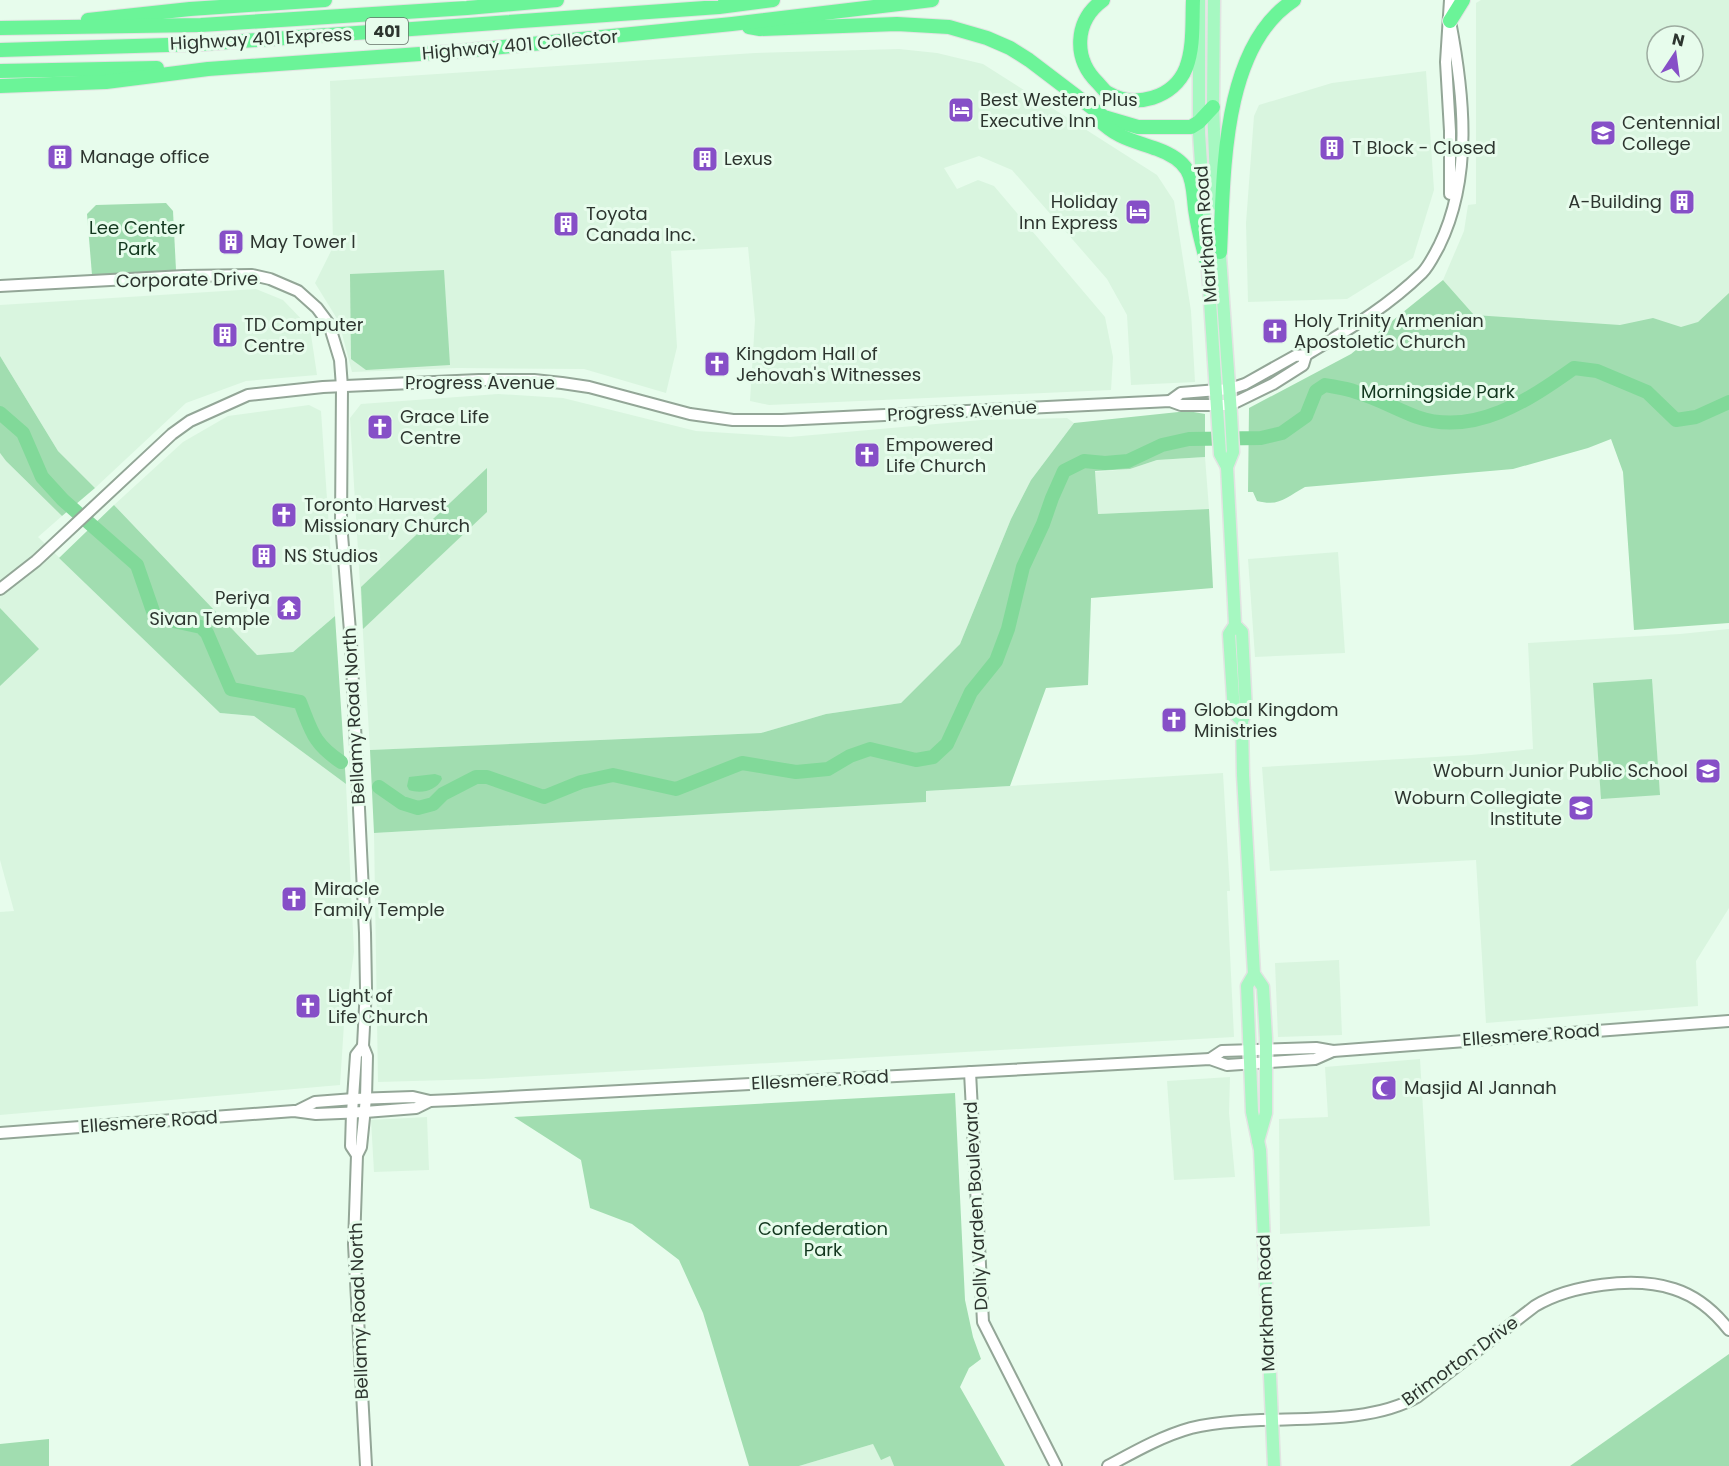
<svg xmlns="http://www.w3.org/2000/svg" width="1729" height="1466" viewBox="0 0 1729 1466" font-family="Poppins,sans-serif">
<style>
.built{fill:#d9f5df;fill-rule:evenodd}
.green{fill:#a1ddb0}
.water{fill:#81d999}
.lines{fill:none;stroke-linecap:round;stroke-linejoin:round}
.river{stroke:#81d999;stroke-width:14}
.secondary-casing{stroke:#93a697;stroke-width:14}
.primary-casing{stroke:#e2e3e2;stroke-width:15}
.highway-casing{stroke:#e2e3e2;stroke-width:16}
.secondary{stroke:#fff;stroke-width:10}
.primary{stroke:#a6f8c1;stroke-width:12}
.highway{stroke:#6bf498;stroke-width:14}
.labels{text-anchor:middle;stroke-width:6;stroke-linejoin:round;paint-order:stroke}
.shield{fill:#e7fcec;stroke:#657168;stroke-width:1.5}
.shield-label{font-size:16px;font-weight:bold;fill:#2d352f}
.street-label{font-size:18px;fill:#2d352f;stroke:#e7fcec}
.poi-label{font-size:18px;fill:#2d352f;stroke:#e7fcec;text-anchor:start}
.park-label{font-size:18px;fill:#12371e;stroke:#e7fcec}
</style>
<rect width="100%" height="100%" fill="#e7fcec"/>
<!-- built -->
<g class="built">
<path d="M 1481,0 L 1729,0 L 1729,315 L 1721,326 L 1608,331 L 1474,315 L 1443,280 L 1464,231 L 1468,205 L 1476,204 L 1476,3 ZM 1657,36 L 1693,36 L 1693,72 L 1657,72 Z"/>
<polygon points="899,49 937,53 983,64 1157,175 1174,201 1191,311 1195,382 1131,385 1127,315 1107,279 1012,170 979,156 944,168 957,189 978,180 994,186 1105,317 1113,357 1111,390 769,405 750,401 755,320 748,247 671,251 677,347 666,393 584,369 457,368 352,372 339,322 315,283 333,247 330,81 755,53"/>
<polygon points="1426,71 1434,190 1413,258 1347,299 1248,302 1246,223 1254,116 1259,105 1332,83"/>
<polygon points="256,289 283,300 310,328 317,375 246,381 186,403 95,488 58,451 0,356 0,305"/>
<polygon points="498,394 563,398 696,431 790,437 981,420 1067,418 1074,423 1031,480 1011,519 960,644 901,703 826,714 761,733 370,750 350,418 361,404"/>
<polygon points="309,405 321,411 335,616 293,652 257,655 114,505 183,442 228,416"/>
<polygon points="0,453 6,461 62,516 38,537 220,713 254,716 346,784 354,952 344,1024 340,1085 0,1115 0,912 14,911 0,860"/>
<polygon points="1205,457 1209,509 1098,514 1095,472 1130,469 1157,460"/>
<polygon points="1338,552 1345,653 1255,657 1248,559"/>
<polygon points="1729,629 1729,908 1696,961 1698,1006 1486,1023 1476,860 1270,871 1262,767 1471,755 1533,749 1528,643 1680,634"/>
<polygon points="1223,773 1230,891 1227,891 1234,1037 483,1079 378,1082 374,833 926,802 926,791"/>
<polygon points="1339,960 1342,1035 1278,1037 1275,963"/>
<polygon points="1420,1059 1430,1226 1280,1234 1279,1119 1328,1117 1325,1067"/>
<polygon points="1230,1077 1229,1113 1235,1177 1174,1180 1167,1081"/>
<polygon points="427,1117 429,1170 374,1172 371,1120"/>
<polygon points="873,1444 881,1459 890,1456 894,1466 799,1466"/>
</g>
<!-- green -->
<g class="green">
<polygon points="166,203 173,211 176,270 92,275 87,214 96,205"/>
<polygon points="444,270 450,365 366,370 351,359 350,274"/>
<path d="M 1443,280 L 1474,315 L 1620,325 L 1653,318 L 1681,327 L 1698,322 L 1729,293 L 1729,623 L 1634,630 L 1623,472 L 1611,439 L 1588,448 L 1513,469 L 1305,487 C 1286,497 1280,507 1257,501 L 1253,492 L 1248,492 L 1249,408 L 1351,354 Z"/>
<polygon points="0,356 58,451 95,488 62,516 6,461 0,453"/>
<polygon points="1188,411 1205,414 1205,457 1157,460 1130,469 1095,471 1098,514 1209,509 1213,588 1091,598 1088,685 1046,688 1010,786 926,791 926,802 374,833 370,750 761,733 826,714 901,703 960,644 1011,519 1031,480 1074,423"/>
<polygon points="487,468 487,512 363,629 361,587"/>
<polygon points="114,505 257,655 293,652 335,616 346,784 254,716 220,713 59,558"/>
<polygon points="0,608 39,649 0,686"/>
<polygon points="1652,679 1660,795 1601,799 1593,683"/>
<polygon points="955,1093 965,1300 973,1337 981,1359 969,1368 960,1387 1005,1466 894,1466 890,1456 881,1460 873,1444 799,1466 749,1466 703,1313 679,1260 632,1224 590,1208 581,1160 514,1117"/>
<polygon points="1729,1354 1729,1466 1570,1466"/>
<polygon points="49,1439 49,1466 0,1466 0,1444"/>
</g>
<!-- water -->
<path class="water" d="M 435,774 L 441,776 L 442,779 C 436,791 421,794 409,790 L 407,786 L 409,777 Z"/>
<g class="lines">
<!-- river -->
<g class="river">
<path d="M 0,413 L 23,433 L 42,477 L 63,500 L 137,565 L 155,617 L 201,627 L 207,633 L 231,689 L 300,702 C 312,732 313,743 341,762"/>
<path d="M 379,787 L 402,803 L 418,808 L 433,804 L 443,794 L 476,777 L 487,777 L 544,797 L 581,782 L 613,775 L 676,789 L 742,763 L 796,772 L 828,769 L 850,756 L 870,749 L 916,760 L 933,757 L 947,744 L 971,692 L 996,661 L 1008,629 L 1023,567 L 1043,524 L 1052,498 L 1064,471 L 1084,461 L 1105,463 L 1128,461 L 1162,445 L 1189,439 L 1261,438 L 1282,433 L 1306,416 L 1316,391 L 1325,385 C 1335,387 1346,388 1356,392 C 1377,398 1396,409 1417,417 C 1474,437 1529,400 1574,368 L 1597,371 L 1647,392 L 1676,420 L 1696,417 L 1729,402"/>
</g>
<!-- secondary casing -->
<g class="secondary-casing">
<g id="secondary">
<polyline points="1450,0 1446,62 1450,131 1450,194"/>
<polyline points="0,286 184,276 252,275 270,279 298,291 317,308 329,324 340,360 342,387 341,523 351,643 365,933 366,988 363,1046 367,1056 366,1098 361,1147 357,1155 354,1244 366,1466"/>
<path d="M 1170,401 L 1181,393 L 1230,389 L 1245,384 L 1295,356 L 1306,355 C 1349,329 1386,308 1422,273 C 1429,266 1434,255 1439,246 C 1473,177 1464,94 1450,21"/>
<polyline points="0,589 36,561 172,434 190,421 248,395 323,387 479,380 534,380 562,383 589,387 690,414 733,420 782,420 1170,401 1181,405 1230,405 1273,384 1303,365 1306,355"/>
<polyline points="1210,1059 1222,1051 1316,1048 1333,1051 1729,1021"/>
<polyline points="970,1072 983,1322 1056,1466"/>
<polyline points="297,1111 315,1102 354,1099 413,1097 430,1101 454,1100 1210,1059 1227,1065 1315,1059 1333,1051"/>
<polyline points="0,1133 294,1111 316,1114 365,1112 416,1108 430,1101"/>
<polyline points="357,1155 351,1146 352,1113 356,1055 363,1046"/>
<path d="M 1108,1466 C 1134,1452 1162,1436 1191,1428 C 1259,1411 1358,1431 1417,1397 L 1535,1306 C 1570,1285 1634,1276 1674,1289 C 1696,1296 1715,1312 1729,1330"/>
</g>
</g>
<!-- primary casing -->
<g class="primary-casing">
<g id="primary">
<polyline points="1199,0 1199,133 1220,454 1227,467"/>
<polyline points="1214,0 1213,107 1217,204"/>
<polyline points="1219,242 1231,414 1233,452 1227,467 1234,603 1235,625 1242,632 1246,711 1242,721 1243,775 1254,974 1263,987 1266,1038 1266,1113 1258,1141"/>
<polyline points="1235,625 1229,634 1234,713 1242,721"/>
<polyline points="1254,974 1247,986 1252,1112 1260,1150 1274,1466"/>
</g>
</g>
<!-- highway casing -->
<g class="highway-casing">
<g id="highway">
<path d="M 1103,0 C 1074,21 1073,59 1098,83 C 1101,86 1104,91 1108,93 C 1135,109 1174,98 1186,68 C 1194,47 1192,23 1193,0"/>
<polyline points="88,20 190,9 325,0"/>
<polyline points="1450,21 1463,0"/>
<polyline points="749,27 760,29 897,24 949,27 987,38 1010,48 1029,60 1104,117 1138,127 1191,127 1199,122 1213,107"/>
<polyline points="0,28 201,25 467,8 557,0"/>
<polyline points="0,50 201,44 719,7 773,0"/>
<polyline points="0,71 157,68"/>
<polyline points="0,86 106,82 208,69 462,51 732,24 932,0"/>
<path d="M 1097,118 C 1118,139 1132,140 1157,149 C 1168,153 1181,160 1187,170 C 1195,183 1193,201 1196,215 C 1198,231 1203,246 1206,260"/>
<path d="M 1220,252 C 1224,175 1221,47 1294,0"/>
</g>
</g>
<!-- secondary -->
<use href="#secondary" class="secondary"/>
<!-- primary -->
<use href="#primary" class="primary"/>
<!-- highway -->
<use href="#highway" class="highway"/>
</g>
<!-- icons -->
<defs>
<g id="hotel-square" transform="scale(1.35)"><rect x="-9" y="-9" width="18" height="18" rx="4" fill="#864fc7" stroke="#e7fcec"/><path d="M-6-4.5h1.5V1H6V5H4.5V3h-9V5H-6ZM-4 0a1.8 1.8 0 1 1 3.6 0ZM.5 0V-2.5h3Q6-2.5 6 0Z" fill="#fff"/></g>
<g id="university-square" transform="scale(1.35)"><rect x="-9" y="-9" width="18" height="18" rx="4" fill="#864fc7" stroke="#e7fcec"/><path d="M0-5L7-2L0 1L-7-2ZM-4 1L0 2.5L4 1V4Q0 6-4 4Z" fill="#fff"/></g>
<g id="building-square" transform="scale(1.35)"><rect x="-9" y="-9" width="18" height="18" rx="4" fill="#864fc7" stroke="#e7fcec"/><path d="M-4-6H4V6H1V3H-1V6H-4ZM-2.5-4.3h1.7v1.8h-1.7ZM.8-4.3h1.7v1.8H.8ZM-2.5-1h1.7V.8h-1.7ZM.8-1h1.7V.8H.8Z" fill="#fff"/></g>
<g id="church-square" transform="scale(1.35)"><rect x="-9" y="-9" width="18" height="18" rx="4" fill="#864fc7" stroke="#e7fcec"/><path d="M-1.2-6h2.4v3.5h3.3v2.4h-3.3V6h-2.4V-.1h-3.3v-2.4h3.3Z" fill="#fff"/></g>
<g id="temple-square" transform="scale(1.35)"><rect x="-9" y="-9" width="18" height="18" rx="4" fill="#864fc7" stroke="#e7fcec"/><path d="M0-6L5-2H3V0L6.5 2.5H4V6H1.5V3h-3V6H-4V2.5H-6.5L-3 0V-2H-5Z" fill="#fff"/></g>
<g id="school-square" transform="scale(1.35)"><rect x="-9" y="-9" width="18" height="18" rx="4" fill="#864fc7" stroke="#e7fcec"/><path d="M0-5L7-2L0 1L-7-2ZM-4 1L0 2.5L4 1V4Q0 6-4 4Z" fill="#fff"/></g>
<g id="mosque-square" transform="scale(1.35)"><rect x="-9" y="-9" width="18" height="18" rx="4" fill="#864fc7" stroke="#e7fcec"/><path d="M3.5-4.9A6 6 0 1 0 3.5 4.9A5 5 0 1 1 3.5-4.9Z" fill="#fff"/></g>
</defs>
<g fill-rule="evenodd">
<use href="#hotel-square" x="961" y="110"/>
<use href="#university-square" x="1603" y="133"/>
<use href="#building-square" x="1332" y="148"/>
<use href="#building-square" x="60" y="157"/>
<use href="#building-square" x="705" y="159"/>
<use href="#building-square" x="1682" y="202"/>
<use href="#hotel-square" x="1138" y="212"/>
<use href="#building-square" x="566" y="224"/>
<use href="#building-square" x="231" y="242"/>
<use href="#church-square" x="1275" y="331"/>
<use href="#building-square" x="225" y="335"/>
<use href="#church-square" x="717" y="364"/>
<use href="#church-square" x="380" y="427"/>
<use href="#church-square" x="867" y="455"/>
<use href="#church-square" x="284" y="515"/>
<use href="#building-square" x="264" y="556"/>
<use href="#temple-square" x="289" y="608"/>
<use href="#church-square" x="1174" y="720"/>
<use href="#school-square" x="1708" y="771"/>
<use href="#school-square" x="1581" y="808"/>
<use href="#church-square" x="294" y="899"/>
<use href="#church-square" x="308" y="1006"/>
<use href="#mosque-square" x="1384" y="1088"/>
</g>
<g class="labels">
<!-- shield labels -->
<rect class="shield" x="366" y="18" width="42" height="26" rx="4.5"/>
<g class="shield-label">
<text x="387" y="37">401</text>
</g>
<!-- street labels -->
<g class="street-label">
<text transform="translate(261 39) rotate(-3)" y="6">Highway 401 Express</text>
<text transform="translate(520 45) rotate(-5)" y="6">Highway 401 Collector</text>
<text transform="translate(1206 234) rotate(-94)" y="6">Markham Road</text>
<text transform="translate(187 280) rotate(-1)" y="6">Corporate Drive</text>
<text x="480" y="389">Progress Avenue</text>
<text transform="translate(962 411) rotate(-3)" y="6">Progress Avenue</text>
<text transform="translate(354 716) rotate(-93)" y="6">Bellamy Road North</text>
<text transform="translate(1531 1035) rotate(-4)" y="6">Ellesmere Road</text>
<text transform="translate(820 1080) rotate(-3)" y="6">Ellesmere Road</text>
<text transform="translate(149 1122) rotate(-4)" y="6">Ellesmere Road</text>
<text transform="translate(976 1206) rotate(-93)" y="6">Dolly Varden Boulevard</text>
<text transform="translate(1266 1303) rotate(-92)" y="6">Markham Road</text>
<text transform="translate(359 1311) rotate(-92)" y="6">Bellamy Road North</text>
<text transform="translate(1460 1361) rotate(-36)" y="6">Brimorton Drive</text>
</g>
<!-- poi labels -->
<g class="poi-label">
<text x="980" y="106">Best Western Plus<tspan x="980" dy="21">Executive Inn</tspan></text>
<text x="1622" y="129">Centennial<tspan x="1622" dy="21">College</tspan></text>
<text x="1352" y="154">T Block - Closed</text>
<text x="80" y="163">Manage office</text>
<text x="724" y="165">Lexus</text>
<text x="1118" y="208" text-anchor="end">Holiday<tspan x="1118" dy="21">Inn Express</tspan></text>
<text x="1662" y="208" text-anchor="end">A-Building</text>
<text x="586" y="220">Toyota<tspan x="586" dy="21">Canada Inc.</tspan></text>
<text x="250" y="248">May Tower I</text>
<text x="1294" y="327">Holy Trinity Armenian<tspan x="1294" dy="21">Apostoletic Church</tspan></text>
<text x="244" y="331">TD Computer<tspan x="244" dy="21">Centre</tspan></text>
<text x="736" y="360">Kingdom Hall of<tspan x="736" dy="21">Jehovah's Witnesses</tspan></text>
<text x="400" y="423">Grace Life<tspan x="400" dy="21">Centre</tspan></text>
<text x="886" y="451">Empowered<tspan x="886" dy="21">Life Church</tspan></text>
<text x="304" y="511">Toronto Harvest<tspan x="304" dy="21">Missionary Church</tspan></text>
<text x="284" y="562">NS Studios</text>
<text x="270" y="604" text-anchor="end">Periya<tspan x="270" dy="21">Sivan Temple</tspan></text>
<text x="1194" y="716">Global Kingdom<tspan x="1194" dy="21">Ministries</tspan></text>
<text x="1688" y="777" text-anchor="end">Woburn Junior Public School</text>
<text x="1562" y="804" text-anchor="end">Woburn Collegiate<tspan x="1562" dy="21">Institute</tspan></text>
<text x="314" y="895">Miracle<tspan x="314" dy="21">Family Temple</tspan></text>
<text x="328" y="1002">Light of<tspan x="328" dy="21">Life Church</tspan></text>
<text x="1404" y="1094">Masjid Al Jannah</text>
</g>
<!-- park labels -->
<g class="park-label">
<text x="137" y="234">Lee Center<tspan x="137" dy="21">Park</tspan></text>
<text x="1438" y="398">Morningside Park</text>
<text x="823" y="1235">Confederation<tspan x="823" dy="21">Park</tspan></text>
</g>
</g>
<!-- north arrow -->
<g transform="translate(1675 54) rotate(13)"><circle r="28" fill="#e7fcec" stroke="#9daca0" stroke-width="1.5"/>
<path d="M0-4.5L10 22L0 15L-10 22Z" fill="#864fc7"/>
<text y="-9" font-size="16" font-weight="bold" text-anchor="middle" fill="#2d352f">N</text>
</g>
</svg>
